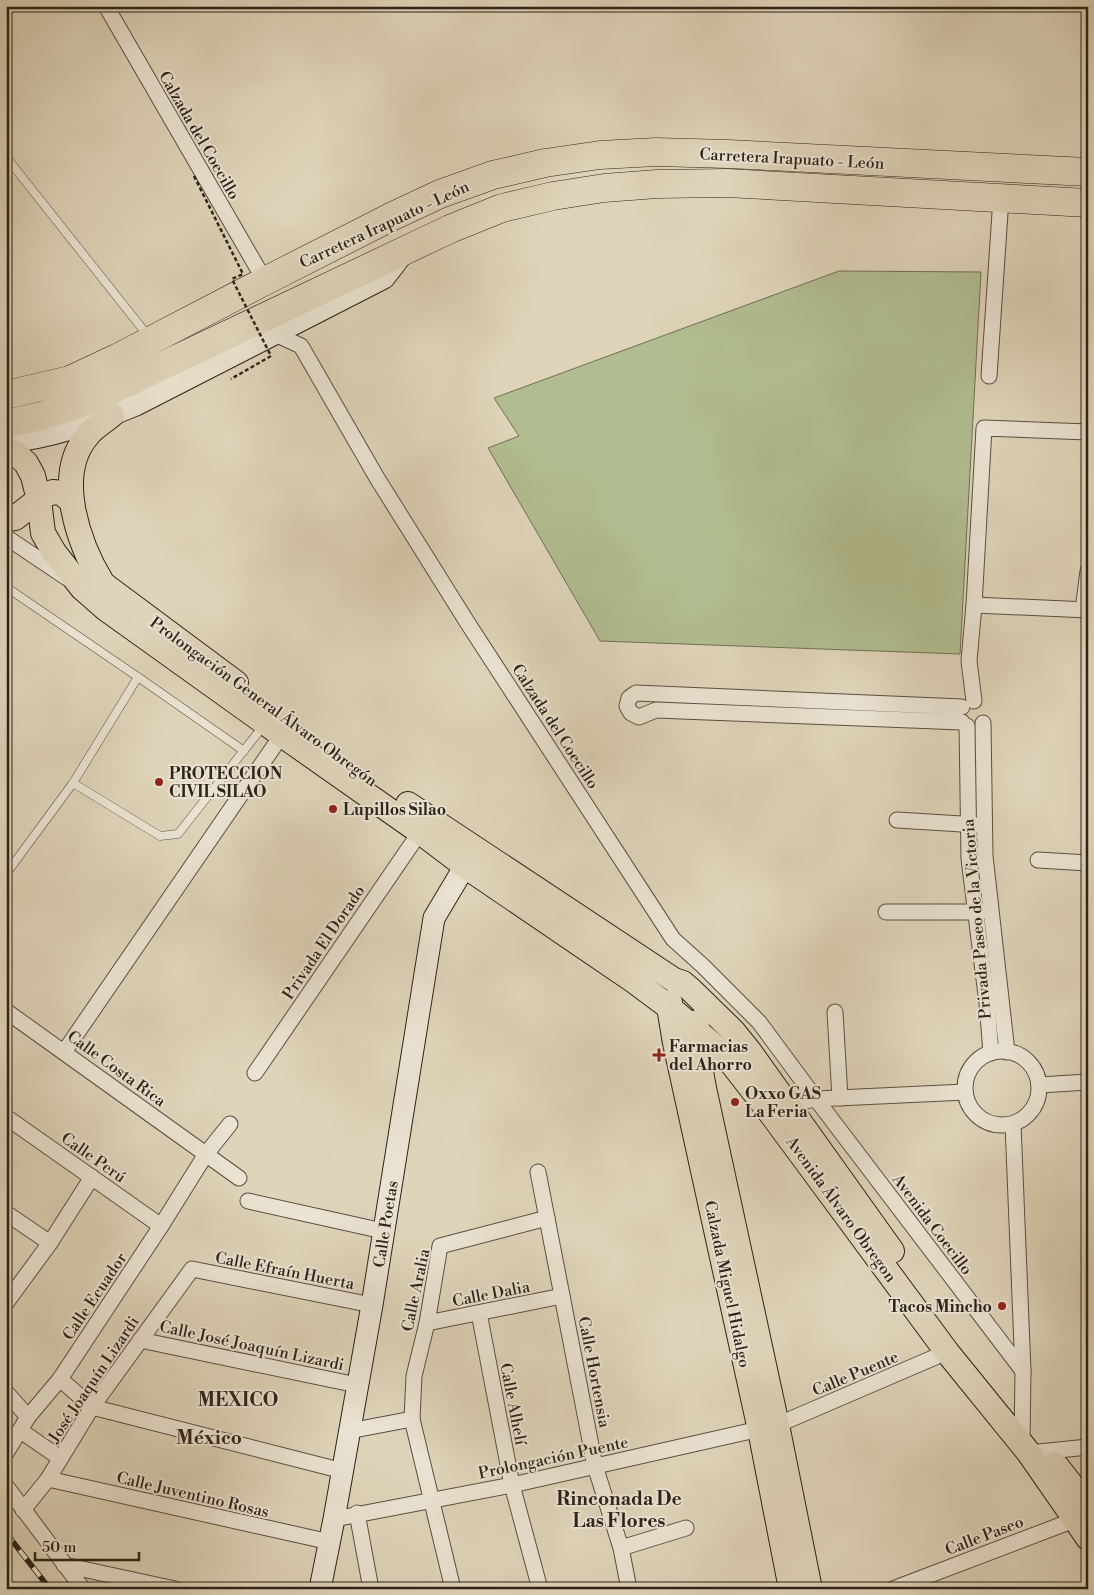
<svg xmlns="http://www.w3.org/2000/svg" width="1094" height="1595" viewBox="0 0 1094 1595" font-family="'Libre Bodoni',serif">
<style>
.green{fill:#b1bd90;stroke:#6e7055}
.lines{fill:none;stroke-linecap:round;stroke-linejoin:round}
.lane-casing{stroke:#594f42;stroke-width:9}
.street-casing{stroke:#594f42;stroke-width:17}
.secondary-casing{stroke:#2c231a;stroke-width:23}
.primary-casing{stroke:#2c231a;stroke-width:26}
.highway-casing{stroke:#2c231a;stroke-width:29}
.lane{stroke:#eae3d2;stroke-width:8}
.street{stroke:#eae3d2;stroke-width:15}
.secondary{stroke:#eae3d2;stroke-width:21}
.primary{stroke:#dfd4ba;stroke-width:24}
.highway{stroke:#dfd4ba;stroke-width:28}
.rail-casing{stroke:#2c231a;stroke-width:5.5}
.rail{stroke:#eae3d2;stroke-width:4;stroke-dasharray:11;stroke-linecap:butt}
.path-bridge{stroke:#2c231a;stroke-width:2.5;stroke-dasharray:4 2.5;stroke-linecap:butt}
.poi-dot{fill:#8f2418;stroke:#eae3d2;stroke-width:2}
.labels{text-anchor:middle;stroke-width:4;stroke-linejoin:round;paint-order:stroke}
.street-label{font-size:16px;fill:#2c231a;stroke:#eae3d2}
.poi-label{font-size:16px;font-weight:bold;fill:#2c231a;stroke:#eae3d2;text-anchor:start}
.quarter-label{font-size:19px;font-weight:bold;fill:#2c231a;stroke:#eae3d2}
</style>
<rect width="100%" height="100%" fill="#dfd4ba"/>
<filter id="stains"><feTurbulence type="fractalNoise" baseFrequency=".004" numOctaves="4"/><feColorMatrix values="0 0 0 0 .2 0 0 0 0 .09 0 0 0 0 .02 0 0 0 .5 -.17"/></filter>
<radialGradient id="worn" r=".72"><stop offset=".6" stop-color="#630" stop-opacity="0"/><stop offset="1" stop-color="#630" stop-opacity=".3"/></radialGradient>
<!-- green -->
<polygon class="green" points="839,271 981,272 960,654 600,641 488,448 519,436 494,398"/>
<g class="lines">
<!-- lane casing -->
<g class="lane-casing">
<g id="lane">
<polyline points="6,157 149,337"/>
<polyline points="6,587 138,677"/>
<polyline points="73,783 160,836 178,834 264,725"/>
<polyline points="6,874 73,783 138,677 244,751"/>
</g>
</g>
<!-- street casing -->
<g class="street-casing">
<g id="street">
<polyline points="106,6 265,281"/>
<polyline points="275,334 301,346 377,478 467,622 673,939 703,966 759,1022 816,1099 1023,1371"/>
<polyline points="989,376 1001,198"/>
<polyline points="6,537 67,578"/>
<polyline points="974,605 1088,610"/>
<polyline points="1083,610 1088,571"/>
<polyline points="974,701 969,661 974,605 984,428 1088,432"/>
<polyline points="962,707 636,693 629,698 627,706 631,713 639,717 656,710 962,722"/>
<polyline points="983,723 985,856 1007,1052"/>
<polyline points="967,726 969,859 987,1003 991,1053"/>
<polyline points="897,820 978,825"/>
<polyline points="1038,860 1088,863"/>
<polyline points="886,912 976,912 984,911"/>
<polyline points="6,1011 239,1178"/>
<polyline points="835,1012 840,1098"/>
<circle cx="1002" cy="1088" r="37"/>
<polyline points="64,1052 290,723"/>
<polyline points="255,1073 420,832"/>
<polyline points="1039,1085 1088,1082"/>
<polyline points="781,1109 788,1104 816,1099 965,1092"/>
<polyline points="6,1117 161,1226"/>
<polyline points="1013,1124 1023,1371 1022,1444"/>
<polyline points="538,1172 595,1466 621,1548 629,1589"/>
<polyline points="248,1201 383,1231"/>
<polyline points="6,1213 50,1243"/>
<polyline points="6,1303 50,1243 92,1177"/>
<polyline points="479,1313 512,1485 540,1589"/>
<polyline points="427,1323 562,1296"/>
<polyline points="140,1340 357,1385"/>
<polyline points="60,1379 92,1407 343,1471"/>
<polyline points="6,1392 28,1417"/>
<polyline points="21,1431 60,1458"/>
<polyline points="349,1431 412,1419"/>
<polyline points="6,1453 28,1417 60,1379 161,1226 206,1154 230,1124"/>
<polyline points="1029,1453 1088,1447"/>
<polyline points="48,1479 330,1542"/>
<polyline points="6,1486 83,1589"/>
<polyline points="23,1510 48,1479 92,1407 192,1269 372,1305"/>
<polyline points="357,1513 371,1589"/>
<polyline points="334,1519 512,1485 777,1425 947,1352"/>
<polyline points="621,1548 686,1528"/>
<polyline points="64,1565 175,1589"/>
<polyline points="453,1589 412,1419 414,1376 427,1323 440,1246 547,1218"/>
<polyline points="893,1589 1082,1517"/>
</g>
</g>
<!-- secondary casing -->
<g class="secondary-casing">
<g id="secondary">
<path d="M 6,442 C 51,438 95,422 136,405 L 384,278 L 404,252"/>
<polyline points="320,1589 334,1519 372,1305 434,918 465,866"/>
</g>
</g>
<!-- primary casing -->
<g class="primary-casing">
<g id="primary">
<path d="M 112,415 C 105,421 94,427 88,435 C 53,475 79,545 103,584 L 236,683"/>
<polyline points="6,451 15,453 26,463 33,476 39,500 43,533 54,552 82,588 106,609 282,735 420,832 465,866 634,981 669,1007 726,1056 772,1115 947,1352 1029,1453 1088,1538"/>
<polyline points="6,519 15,518 43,496 53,492 62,493 72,502"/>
<polyline points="408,804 674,980 683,983 690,989 733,1031 750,1052 892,1251"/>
<polyline points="670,1002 669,1007 675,1043 760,1430 791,1589"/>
<polyline points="697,1022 695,1039 704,1088 777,1425 810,1589"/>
<polyline points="1055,1464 1088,1506"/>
</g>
</g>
<!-- highway casing -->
<g class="highway-casing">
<g id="highway">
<polyline points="6,395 70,380 117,358 265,281 393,216 440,194 493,175 545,163 600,155 656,152 728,154 1088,172"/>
<polyline points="6,424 41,416 88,401 450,229 502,208 553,196 604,188 657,184 727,183 1088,203"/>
</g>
</g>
<!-- lane -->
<use href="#lane" class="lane"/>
<!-- street -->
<use href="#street" class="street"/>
<!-- secondary -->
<use href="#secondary" class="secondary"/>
<!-- primary -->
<use href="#primary" class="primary"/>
<!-- highway -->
<use href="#highway" class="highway"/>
<!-- rail casing -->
<g class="rail-casing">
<polyline id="rail" points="6,1533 50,1589"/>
</g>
<!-- rail -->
<use href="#rail" class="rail"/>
<!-- path-bridge -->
<polyline class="path-bridge" points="194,176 243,274 232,279 271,356 231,379"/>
</g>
<!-- markers -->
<g class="poi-dot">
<circle cx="159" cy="782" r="5"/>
<circle cx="333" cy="809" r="5"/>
<path d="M656.5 1047.5h5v5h5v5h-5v5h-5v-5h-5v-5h5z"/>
<circle cx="735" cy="1102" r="5"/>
<circle cx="1002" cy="1306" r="5"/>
</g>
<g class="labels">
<!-- street labels -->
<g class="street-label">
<text transform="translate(200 135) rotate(60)" y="6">Calzada del Coecillo</text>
<text transform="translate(792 158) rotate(3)" y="6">Carretera Irapuato - León</text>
<text transform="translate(384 224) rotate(-25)" y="6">Carretera Irapuato - León</text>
<text transform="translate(264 701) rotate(36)" y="6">Prolongación General Álvaro Obregón</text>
<text transform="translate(556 726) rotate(57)" y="6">Calzada del Coecillo</text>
<text transform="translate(976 919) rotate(-95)" y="6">Privada Paseo de la Victoria</text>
<text transform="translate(323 942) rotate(-56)" y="6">Privada El Dorado</text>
<text transform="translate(117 1068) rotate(36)" y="6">Calle Costa Rica</text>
<text transform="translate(94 1157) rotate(35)" y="6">Calle Perú</text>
<text transform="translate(842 1209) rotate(54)" y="6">Avenida Álvaro Obregon</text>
<text transform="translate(385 1224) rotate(-81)" y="6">Calle Poetas</text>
<text transform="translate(933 1224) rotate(53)" y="6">Avenida Coecillo</text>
<text transform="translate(285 1270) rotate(11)" y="6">Calle Efraín Huerta</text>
<text transform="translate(728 1284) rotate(78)" y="6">Calzada Miguel Hidalgo</text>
<text transform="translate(415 1290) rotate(-78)" y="6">Calle Aralia</text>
<text transform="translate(491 1293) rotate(-11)" y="6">Calle Dalia</text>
<text transform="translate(94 1296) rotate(-56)" y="6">Calle Ecuador</text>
<text transform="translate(252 1345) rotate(12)" y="6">Calle José Joaquín Lizardi</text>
<text transform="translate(595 1372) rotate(79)" y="6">Calle Hortensia</text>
<text transform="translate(855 1373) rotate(-23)" y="6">Calle Puente</text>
<text transform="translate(93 1379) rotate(-56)" y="6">José Joaquín Lizardi</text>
<text transform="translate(514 1404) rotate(79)" y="6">Calle Alhelí</text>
<text transform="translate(553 1457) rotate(-12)" y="6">Prolongación Puente</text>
<text transform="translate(193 1494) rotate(13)" y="6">Calle Juventino Rosas</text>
<text transform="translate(984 1535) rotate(-21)" y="6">Calle Paseo</text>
</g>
<!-- poi labels -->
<g class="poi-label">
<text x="169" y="779">PROTECCION<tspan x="169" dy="18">CIVIL SILAO</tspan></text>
<text x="343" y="815">Lupillos Silao</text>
<text x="669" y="1052">Farmacias<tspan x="669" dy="18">del Ahorro</tspan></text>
<text x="745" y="1099">Oxxo GAS<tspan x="745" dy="18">La Feria</tspan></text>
<text x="992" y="1312" text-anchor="end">Tacos Mincho</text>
</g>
<!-- quarter labels -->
<g class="quarter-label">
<text x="238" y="1406">MEXICO</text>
<text x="209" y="1444">México</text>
<text x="619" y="1505">Rinconada De<tspan x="619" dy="22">Las Flores</tspan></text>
</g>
</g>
<!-- margin -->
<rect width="1094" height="1595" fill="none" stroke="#dfd4ba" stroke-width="25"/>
<rect x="8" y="8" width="1079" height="1580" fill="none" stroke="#2c231a" stroke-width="2.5"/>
<rect x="12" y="12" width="1069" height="1570" fill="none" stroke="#2c231a"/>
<!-- scale -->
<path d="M35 1552v8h104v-8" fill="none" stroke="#2c231a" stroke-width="2.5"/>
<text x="42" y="1552" font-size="15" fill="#2c231a" stroke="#eae3d2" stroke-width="4" paint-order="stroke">50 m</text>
<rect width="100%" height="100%" filter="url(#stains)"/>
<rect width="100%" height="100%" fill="url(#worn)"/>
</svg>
